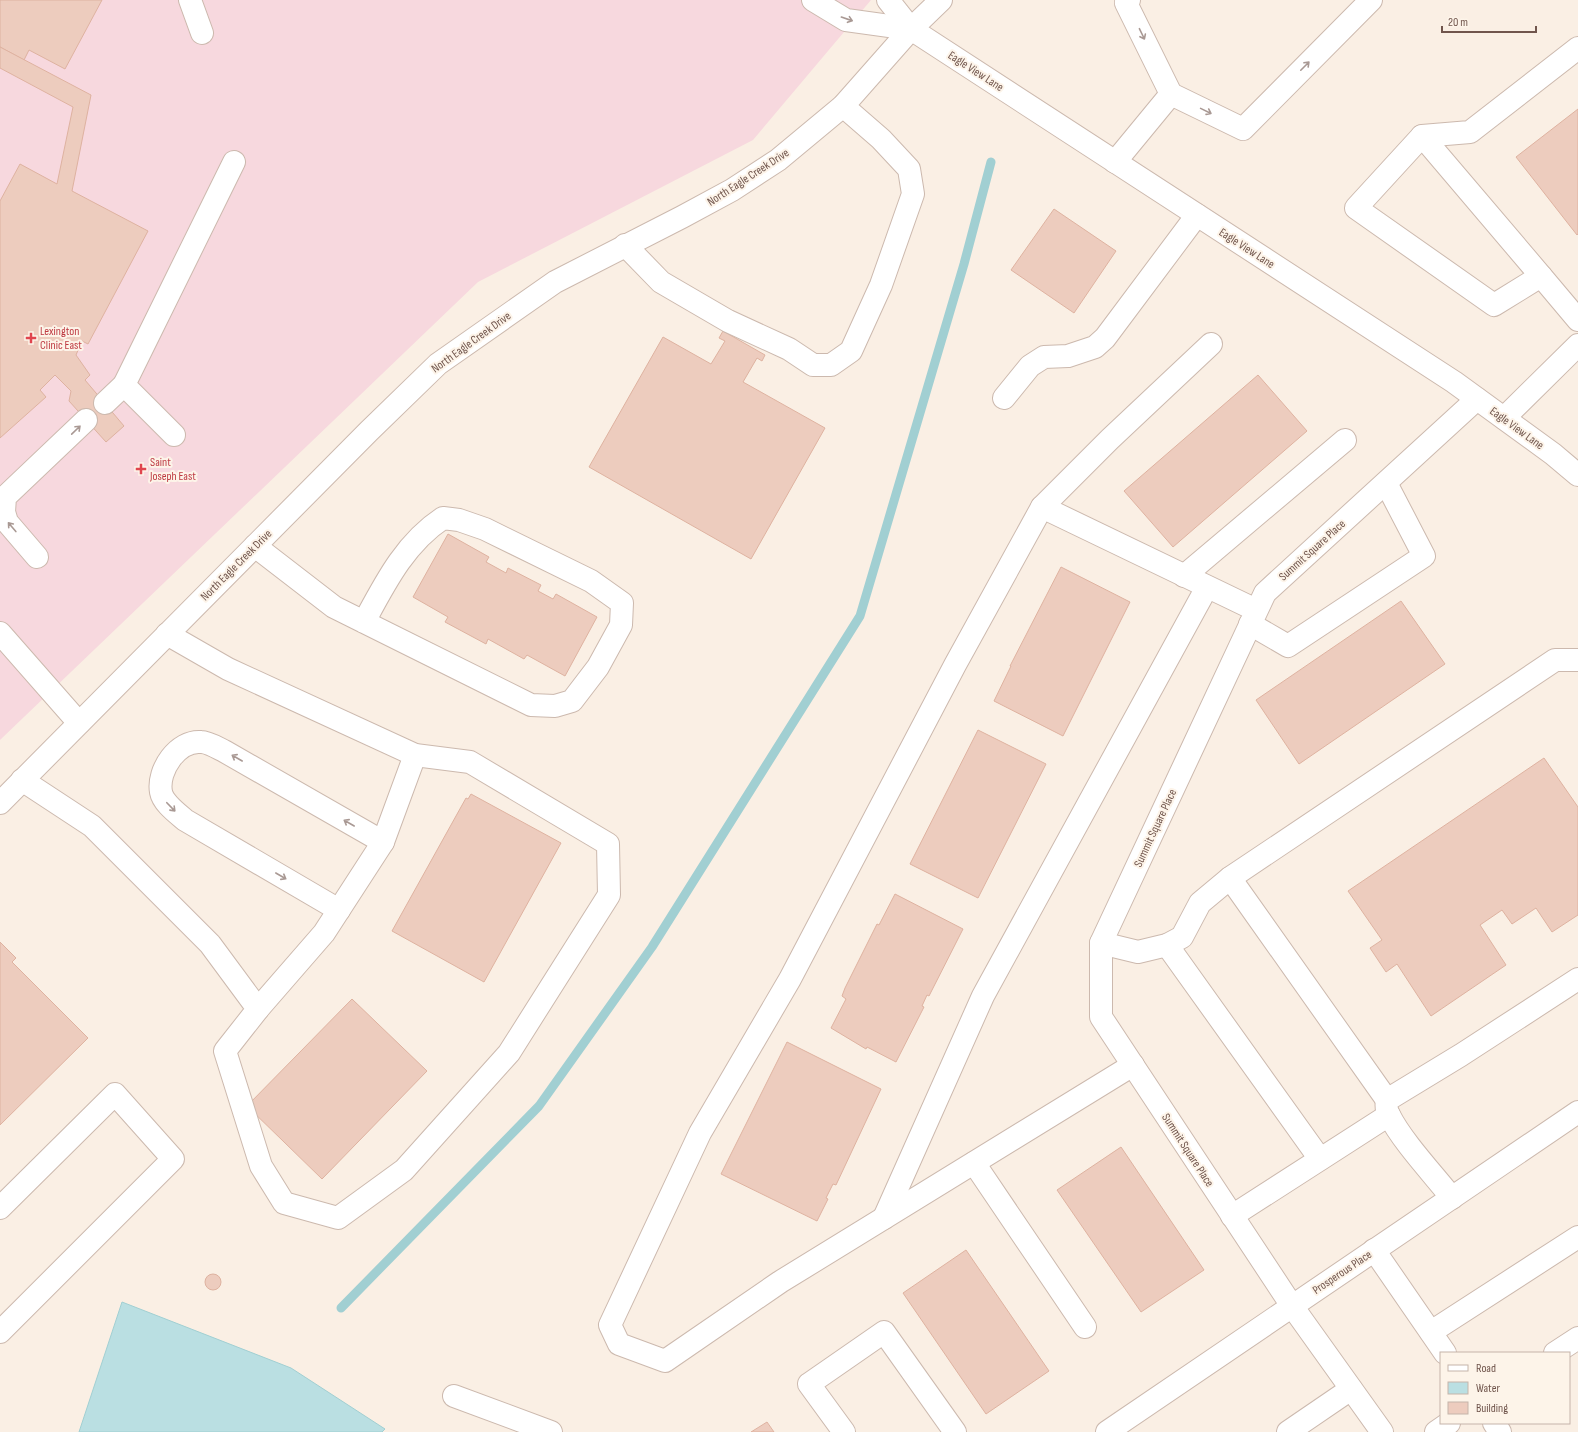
<svg xmlns="http://www.w3.org/2000/svg" width="1578" height="1432" viewBox="0 0 1578 1432" font-family="'Sofia Sans Condensed',sans-serif">
<style>
.medical{fill:#f7d8de}
.water{fill:#badfe2;stroke:#a1cfd2}
.lines{fill:none;stroke-linecap:round;stroke-linejoin:round}
.stream{stroke:#a1cfd2;stroke-width:9}
.building{fill:#edccbe;stroke:#deb2a0}
.minor-casing{stroke:#ccb9ae;stroke-width:24}
.minor{stroke:#fff;stroke-width:22}
.oneway{stroke:#a99994}
.health-dot{fill:#e0444e;stroke:#fdf4e9;stroke-width:1.5}
.labels{text-anchor:middle;stroke-width:4;stroke-linejoin:round;paint-order:stroke}
.street-label{font-size:12px;fill:#70554c;stroke:#fdf4e9}
.health-label{font-size:12px;fill:#be3a42;stroke:#fdf4e9;text-anchor:start}
</style>
<rect width="100%" height="100%" fill="#faefe4"/>
<!-- medical -->
<polygon class="medical" points="0,0 871,0 753,140 478,282 0,740"/>
<!-- water -->
<polygon class="water" points="122,1302 291,1368 385,1429 382,1432 79,1432"/>
<g class="lines">
<!-- stream -->
<polyline class="stream" points="341,1308 539,1106 652,947 860,616 964,264 991,162"/>
</g>
<!-- building -->
<g class="building">
<polygon points="0,0 102,0 65,69 29,50 24,60 0,47"/>
<polygon points="0,47 91,95 72,191 148,231 88,344 82,341 76,355 90,375 85,380 124,426 106,442 69,401 71,391 55,375 40,390 46,397 0,438 0,201 20,164 57,184 73,107 0,68"/>
<polygon points="1578,109 1578,234 1577,235 1516,157"/>
<polygon points="1054,209 1116,251 1074,313 1011,270"/>
<polygon points="723,331 765,355 762,361 757,358 743,382 825,428 751,559 589,467 663,337 711,364 725,341 719,338"/>
<polygon points="1258,375 1307,431 1173,547 1124,491"/>
<polygon points="448,534 489,557 486,562 506,573 508,568 541,585 538,591 553,599 556,594 597,617 565,676 527,655 524,659 488,639 486,644 445,622 448,617 413,597"/>
<polygon points="1061,567 1130,602 1063,736 994,701 1011,666 1010,666"/>
<polygon points="1401,601 1445,664 1299,764 1256,700"/>
<polygon points="978,730 1046,764 978,898 910,864"/>
<polygon points="1544,758 1578,807 1578,915 1552,932 1536,908 1512,924 1502,910 1480,925 1506,965 1431,1016 1397,964 1386,972 1370,948 1382,940 1348,891"/>
<polygon points="471,794 561,843 484,982 392,931 466,798 468,799"/>
<polygon points="895,894 963,929 929,996 927,995 922,1006 924,1007 896,1062 867,1047 866,1049 831,1028 846,999 842,996 845,988 877,924 879,925"/>
<polygon points="0,942 16,958 12,962 88,1038 0,1125"/>
<polygon points="352,999 427,1071 322,1179 247,1106"/>
<polygon points="787,1042 881,1089 836,1185 833,1184 826,1198 828,1199 817,1221 721,1174"/>
<polygon points="1121,1147 1204,1270 1141,1312 1057,1190"/>
<polygon points="966,1250 1049,1371 986,1414 903,1293"/>
<circle cx="213" cy="1282" r="8"/>
<polygon points="767,1422 774,1432 751,1432"/>
</g>
<g class="lines">
<!-- minor casing -->
<g class="minor-casing">
<g id="minor">
<polyline points="190,0 202,33"/>
<polyline points="813,0 846,20 911,29"/>
<polyline points="888,0 911,29 1454,382 1553,454 1578,475"/>
<polyline points="1129,0 1126,3 1171,94 1243,129 1371,0"/>
<polyline points="1578,48 1470,132 1422,136 1356,208 1494,305 1541,276 1578,320"/>
<polyline points="1422,136 1541,276"/>
<polyline points="1115,162 1171,94"/>
<polyline points="625,245 661,282 728,321 789,349 813,365 831,365 851,351 881,285 913,194 909,169 881,139 843,106"/>
<polyline points="1004,398 1030,366 1044,357 1068,356 1095,347 1105,338 1197,215"/>
<polyline points="105,403 124,385"/>
<polyline points="1504,418 1578,345"/>
<polyline points="174,435 124,385 234,162"/>
<polyline points="1042,507 1110,439 1211,344"/>
<path d="M 255,546 L 334,607 L 531,705 L 555,706 L 572,701 L 598,667 L 621,625 L 622,603 L 591,581 L 485,529 L 459,520 L 443,518 C 405,543 385,583 364,622"/>
<polyline points="37,557 7,522 4,512 5,497 86,420"/>
<polyline points="1184,576 1345,440"/>
<polyline points="1250,624 1288,646 1424,556 1386,483"/>
<polyline points="0,633 79,723"/>
<polyline points="22,780 92,826 210,944 258,1009 225,1051 261,1166 284,1203 338,1218 404,1170 509,1053 609,895 608,844 470,762 415,755 228,669 167,634"/>
<polyline points="0,803 369,431 438,364 555,282 682,217 732,190 778,160 843,106 911,29 941,0"/>
<polyline points="1230,878 1387,1100"/>
<path d="M 339,910 L 185,820 C 177,813 163,803 161,792 C 157,770 178,740 201,742 C 208,742 218,748 224,751 L 383,842"/>
<polyline points="1101,943 1138,952 1167,945 1182,937 1200,903 1230,878 1555,660 1578,660"/>
<polyline points="1167,945 1320,1159"/>
<polyline points="258,1009 324,933 383,842 415,755"/>
<polyline points="1133,1065 780,1282 665,1361 619,1344 610,1325 700,1133 790,979 955,665 1042,507 1256,610"/>
<polyline points="974,1163 1085,1327"/>
<path d="M 1452,1198 C 1433,1174 1402,1141 1389,1115 C 1386,1110 1386,1106 1387,1100 L 1461,1055 L 1578,979"/>
<polyline points="0,1208 115,1094 173,1159 0,1332"/>
<polyline points="1232,1216 1389,1115"/>
<polyline points="884,1218 983,996 1207,587"/>
<polyline points="1374,1250 1445,1353"/>
<polyline points="1431,1332 1578,1237"/>
<polyline points="1555,1353 1578,1338"/>
<polyline points="454,1396 551,1432"/>
<polyline points="1494,1423 1500,1432"/>
<polyline points="844,1432 809,1384 884,1332 955,1432"/>
<polyline points="1107,1432 1578,1112"/>
<polyline points="1288,1432 1351,1389"/>
<polyline points="1382,1432 1292,1306 1101,1017 1101,943 1265,593 1477,399"/>
<polyline points="1436,1432 1449,1423"/>
</g>
</g>
<!-- minor -->
<use href="#minor" class="minor"/>
</g>
<!-- one-way arrows -->
<defs><path id="oneway-shaft" d="M-6 0H5M1.5-3L5.5 0L1.5 3" fill="none" stroke-width="1.6" stroke-linecap="round" stroke-linejoin="round"/></defs>
<g class="oneway">
<use href="#oneway-shaft" transform="translate(847 19) rotate(19)"/>
<use href="#oneway-shaft" transform="translate(1142 34) rotate(64)"/>
<use href="#oneway-shaft" transform="translate(1305 66) rotate(-45)"/>
<use href="#oneway-shaft" transform="translate(1206 111) rotate(26)"/>
<use href="#oneway-shaft" transform="translate(76 430) rotate(-44)"/>
<use href="#oneway-shaft" transform="translate(12 527) rotate(-130)"/>
<use href="#oneway-shaft" transform="translate(237 758) rotate(-150)"/>
<use href="#oneway-shaft" transform="translate(171 807) rotate(46)"/>
<use href="#oneway-shaft" transform="translate(349 823) rotate(-150)"/>
<use href="#oneway-shaft" transform="translate(281 876) rotate(30)"/>
</g>
<!-- markers -->
<g class="health-dot">
<path d="M29 332h4v4h4v4h-4v4h-4v-4h-4v-4h4z"/>
<path d="M139 463h4v4h4v4h-4v4h-4v-4h-4v-4h4z"/>
</g>
<g class="labels">
<!-- street labels -->
<g class="street-label">
<text transform="translate(976 71) rotate(33)" y="4">Eagle View Lane</text>
<text transform="translate(748 177) rotate(-33)" y="4">North Eagle Creek Drive</text>
<text transform="translate(1247 248) rotate(33)" y="4">Eagle View Lane</text>
<text transform="translate(471 342) rotate(-36)" y="4">North Eagle Creek Drive</text>
<text transform="translate(1517 428) rotate(36)" y="4">Eagle View Lane</text>
<text transform="translate(1312 550) rotate(-42)" y="4">Summit Square Place</text>
<text transform="translate(236 565) rotate(-45)" y="4">North Eagle Creek Drive</text>
<text transform="translate(1155 828) rotate(-65)" y="4">Summit Square Place</text>
<text transform="translate(1188 1150) rotate(57)" y="4">Summit Square Place</text>
<text transform="translate(1342 1272) rotate(-34)" y="4">Prosperous Place</text>
</g>
<!-- health labels -->
<g class="health-label">
<text x="40" y="335">Lexington<tspan x="40" dy="14">Clinic East</tspan></text>
<text x="150" y="466">Saint<tspan x="150" dy="14">Joseph East</tspan></text>
</g>
</g>
<!-- legend -->
<rect x="1440" y="1352" width="130" height="72" fill="#fdf4e9" stroke="#c5b4aa"/>
<rect x="1448" y="1365" width="20" height="6" fill="#ffffff" stroke="#c5b4aa"/>
<text x="1476" y="1372" font-size="12" fill="#70554c">Road</text>
<rect x="1448" y="1382" width="20" height="12" fill="#badfe2" stroke="#c5b4aa"/>
<text x="1476" y="1392" font-size="12" fill="#70554c">Water</text>
<rect x="1448" y="1402" width="20" height="12" fill="#edccbe" stroke="#c5b4aa"/>
<text x="1476" y="1412" font-size="12" fill="#70554c">Building</text>
<!-- scale -->
<path d="M1442 26v6h94v-6" fill="none" stroke="#70554c" stroke-width="2"/>
<text x="1448" y="26" font-size="12" fill="#70554c" stroke="#fdf4e9" stroke-width="3" paint-order="stroke">20 m</text>
</svg>
